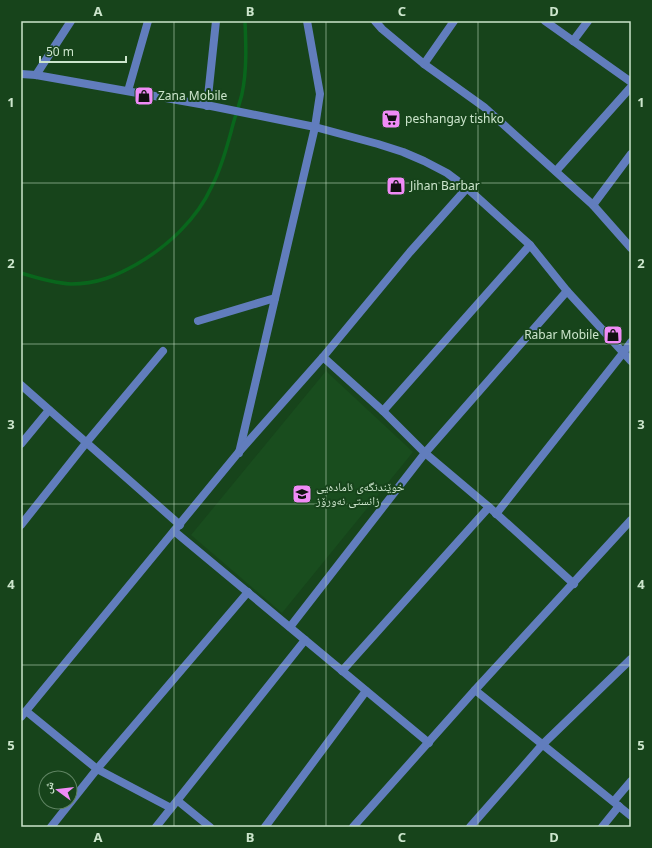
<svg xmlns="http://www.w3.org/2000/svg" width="652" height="848" viewBox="0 0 652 848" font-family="'Noto Sans','Noto Naskh Arabic',sans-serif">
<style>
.built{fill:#194d1e}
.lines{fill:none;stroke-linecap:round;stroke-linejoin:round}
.stream{stroke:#09661c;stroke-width:3.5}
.minor{stroke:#617dbd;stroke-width:8}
.tertiary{stroke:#617dbd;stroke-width:8}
.grid{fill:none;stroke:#cce5cc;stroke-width:1;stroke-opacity:0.55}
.labels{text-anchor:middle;stroke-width:4;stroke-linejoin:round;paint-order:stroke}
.poi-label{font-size:12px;fill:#cce5cc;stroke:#17441b;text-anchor:start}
.neatline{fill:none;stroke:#cce5cc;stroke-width:1.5}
.grid-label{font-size:13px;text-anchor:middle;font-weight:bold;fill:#cce5cc}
</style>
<rect width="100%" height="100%" fill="#17441b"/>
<!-- built -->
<polygon class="built" points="326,371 413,452 282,613 191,535"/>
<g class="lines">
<!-- stream -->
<path class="stream" d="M 21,273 C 37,278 54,283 71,284 C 97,284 116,276 137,264 C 168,246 197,219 212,186 C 221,169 226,150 231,132 C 234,119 239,106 242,94 C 247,70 246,45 245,21"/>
<!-- minor -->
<g class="minor">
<polyline points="375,21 382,29 424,64 484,107 593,205 631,248"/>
<polyline points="573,41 588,21"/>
<polyline points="424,64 454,21"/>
<polyline points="36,75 71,21"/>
<polyline points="128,91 148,21"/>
<polyline points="207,106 216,21"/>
<polyline points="556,171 631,87"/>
<polyline points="593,205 631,154"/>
<polyline points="198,321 275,298"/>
<polyline points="323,357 383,411 425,453 489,507 574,584"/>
<polyline points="21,385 180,525"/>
<polyline points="383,411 530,245"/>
<polyline points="21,444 49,410"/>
<polyline points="239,453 315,127 320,94 307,21"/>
<polyline points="496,514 623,353"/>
<polyline points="21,525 86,443 163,351"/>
<polyline points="174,531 429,743"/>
<polyline points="290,627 425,453 567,291"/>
<polyline points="342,671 489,507"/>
<polyline points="475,690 631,816"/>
<polyline points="26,711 97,769 171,808"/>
<polyline points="21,717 238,453 323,357 410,252 467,188"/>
<polyline points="178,801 210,827"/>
<polyline points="614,801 631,781"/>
<polyline points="51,827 97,769 248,592"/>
<polyline points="156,827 305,640"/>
<polyline points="265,827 366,691"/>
<polyline points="353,827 475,690 631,520"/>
<polyline points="470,827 542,745 631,659"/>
<polyline points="602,827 619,806"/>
</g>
<!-- tertiary -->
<g class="tertiary">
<polyline points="545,21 631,82"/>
<polyline points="21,74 36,75 211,106 315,127 378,144 403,152 424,161 447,173 467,188 530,245 567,291 631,361"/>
<polyline points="623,353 631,342"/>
</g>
</g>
<!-- grid -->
<path class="grid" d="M 174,21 L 174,827M 326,21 L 326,827M 478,21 L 478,827M 21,183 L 631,183M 21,344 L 631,344M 21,504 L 631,504M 21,665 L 631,665"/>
<!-- icons -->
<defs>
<g id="shop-square" transform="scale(1)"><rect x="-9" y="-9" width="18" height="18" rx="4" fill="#f08bf6" stroke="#17441b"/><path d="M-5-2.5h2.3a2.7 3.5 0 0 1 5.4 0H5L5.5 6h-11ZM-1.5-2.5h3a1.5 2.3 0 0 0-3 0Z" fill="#111"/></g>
<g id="supermarket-square" transform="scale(1)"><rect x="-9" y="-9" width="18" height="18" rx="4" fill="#f08bf6" stroke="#17441b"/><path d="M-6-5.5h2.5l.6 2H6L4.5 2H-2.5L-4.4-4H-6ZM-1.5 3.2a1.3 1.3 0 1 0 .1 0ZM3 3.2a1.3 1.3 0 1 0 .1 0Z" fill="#111"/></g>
<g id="school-square" transform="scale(1)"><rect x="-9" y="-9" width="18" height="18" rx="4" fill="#f08bf6" stroke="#17441b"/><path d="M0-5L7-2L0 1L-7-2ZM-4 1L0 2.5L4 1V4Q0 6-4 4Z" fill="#111"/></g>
</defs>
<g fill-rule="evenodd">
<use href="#shop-square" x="144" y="96"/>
<use href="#supermarket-square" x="391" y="119"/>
<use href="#shop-square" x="396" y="186"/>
<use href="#shop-square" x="613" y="335"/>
<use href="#school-square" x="302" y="494"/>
</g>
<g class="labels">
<!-- poi labels -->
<g class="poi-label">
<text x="158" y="100">Zana Mobile</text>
<text x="405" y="123">peshangay tishko</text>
<text x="410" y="190">Jihan Barbar</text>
<text x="599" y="339" text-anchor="end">Rabar Mobile</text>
<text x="316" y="491">خوێندنگەی ئامادەیی<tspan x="316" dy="14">زانستی نەورۆز</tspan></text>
</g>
</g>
<!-- border -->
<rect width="652" height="848" fill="none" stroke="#17441b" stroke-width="44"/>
<!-- north arrow -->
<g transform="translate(58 790) rotate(285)"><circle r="19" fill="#17441b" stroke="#5f8462"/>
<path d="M0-3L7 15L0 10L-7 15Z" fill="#f08bf6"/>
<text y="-6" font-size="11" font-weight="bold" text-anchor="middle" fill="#cce5cc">ش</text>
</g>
<!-- scale -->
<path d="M40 56v6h86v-6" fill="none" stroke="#cce5cc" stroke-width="2"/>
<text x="46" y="56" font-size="12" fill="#cce5cc" stroke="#17441b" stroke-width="3" paint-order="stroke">50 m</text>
<rect x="22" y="22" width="608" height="804" class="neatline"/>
<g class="grid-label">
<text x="98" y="16">A</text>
<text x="250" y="16">B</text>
<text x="402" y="16">C</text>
<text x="554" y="16">D</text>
<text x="11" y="107">1</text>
<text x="641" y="107">1</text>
<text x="11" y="268">2</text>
<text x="641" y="268">2</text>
<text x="11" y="429">3</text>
<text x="641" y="429">3</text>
<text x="11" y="589">4</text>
<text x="641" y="589">4</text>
<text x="11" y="750">5</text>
<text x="641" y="750">5</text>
<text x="98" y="842">A</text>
<text x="250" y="842">B</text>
<text x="402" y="842">C</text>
<text x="554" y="842">D</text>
</g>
</svg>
